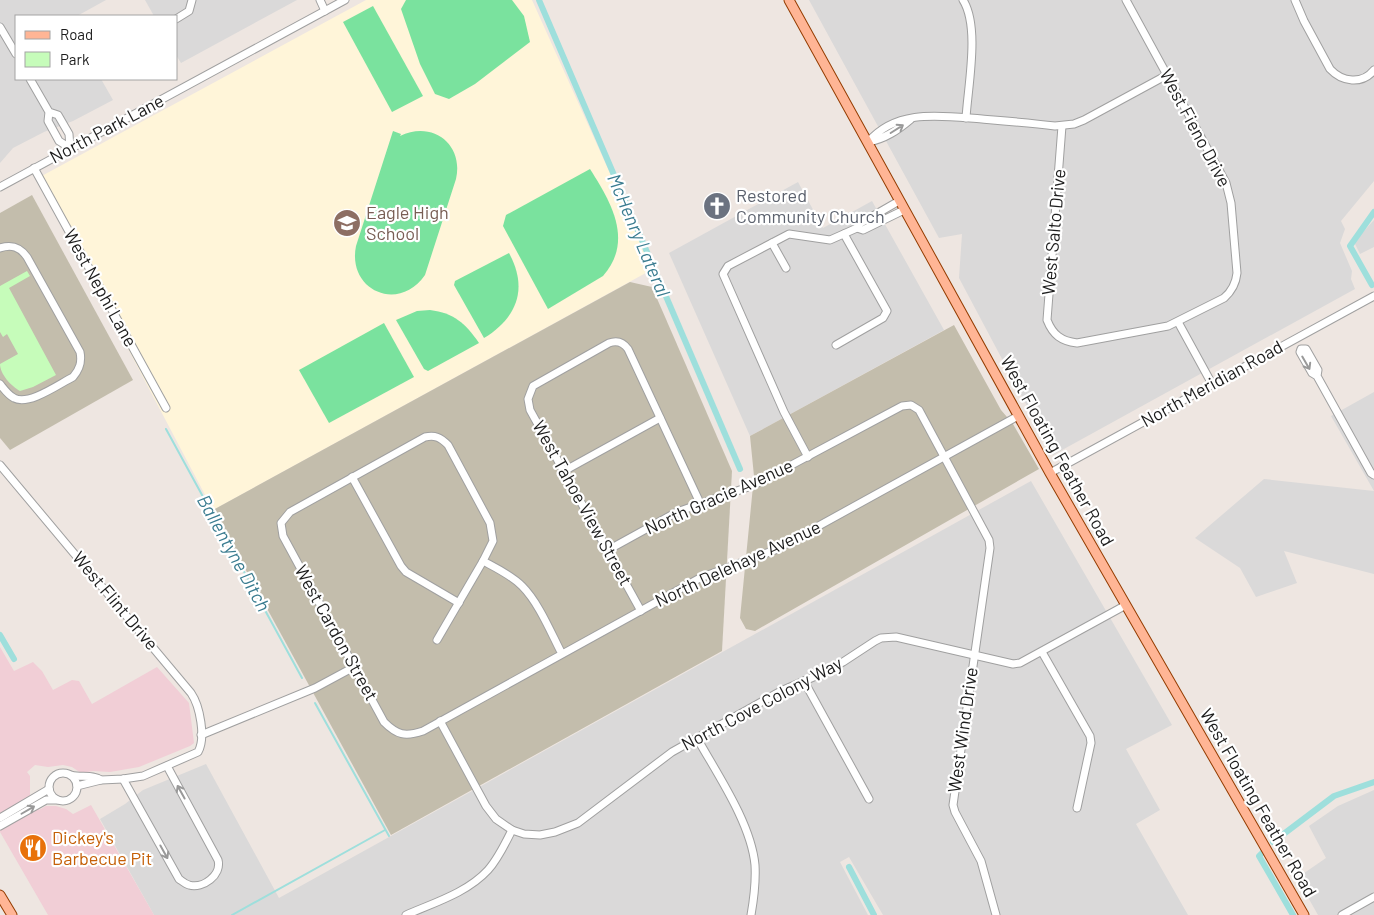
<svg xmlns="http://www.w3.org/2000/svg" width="1374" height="915" viewBox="0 0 1374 915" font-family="Barlow,sans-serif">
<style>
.residential{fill:#dad9d9}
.commercial{fill:#f1ced6}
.education{fill:#fff5d9}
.construction{fill:#c3bdac}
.park{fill:#c6fcba}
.pitch{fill:#7ae29e}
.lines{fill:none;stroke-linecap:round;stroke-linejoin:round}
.stream{stroke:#9edfdc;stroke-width:2}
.canal{stroke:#9edfdc;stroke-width:6}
.minor-casing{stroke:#a0a0a0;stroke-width:9}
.major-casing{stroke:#943c00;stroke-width:11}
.minor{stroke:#fff;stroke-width:7}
.major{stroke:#ffb595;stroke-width:9}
.oneway{stroke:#999}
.labels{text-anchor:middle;stroke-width:4.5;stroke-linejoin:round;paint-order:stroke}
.street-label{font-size:18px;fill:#1c1c1c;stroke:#fff}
.worship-label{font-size:18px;fill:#5b616d;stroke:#fff;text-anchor:start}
.education-label{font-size:18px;fill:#785e54;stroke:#fff;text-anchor:start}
.food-label{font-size:18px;fill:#c56008;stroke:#fff;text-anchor:start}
.water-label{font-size:19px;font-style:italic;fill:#3a7c90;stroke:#fff}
</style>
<rect width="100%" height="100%" fill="#eee6e1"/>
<!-- residential -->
<g class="residential">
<polygon points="0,0 106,0 77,16 16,16 16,79 101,79 113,100 73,121 44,132 13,148 0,163"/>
<polygon points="145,0 297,0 181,63 176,55 176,16 154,16"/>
<polygon points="809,0 1374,0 1374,181 1341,221 1345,229 1340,243 1352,271 1351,279 1355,289 1053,455 959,278 962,234 939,238"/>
<polygon points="798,182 823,228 872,201 944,330 750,436 669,253"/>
<polygon points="1374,220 1374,247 1360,254 1354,242"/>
<polygon points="1374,392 1374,574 1284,551 1297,583 1256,597 1240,568 1195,538 1264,479 1374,491 1331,416"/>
<polygon points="1031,481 1172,725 1126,749 1160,810 1136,824 1188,915 883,915 849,857 840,862 868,915 154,915 100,819 125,804 143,790 206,764 279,898"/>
<polygon points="1374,790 1374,915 1318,915 1297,878 1326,858 1309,826 1338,806"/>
</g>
<!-- commercial -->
<polygon class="commercial" points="0,647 14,671 33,662 42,671 53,690 72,680 79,681 92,704 157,667 189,703 194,743 190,746 139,767 110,772 93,771 81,773 72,767 63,765 48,767 35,765 27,772 30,776 30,795 39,810 46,806 56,806 66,809 73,814 91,805 154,915 48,915 0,832"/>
<!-- education -->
<polygon class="education" points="366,0 532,0 653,269 213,510 38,178"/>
<!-- construction -->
<g class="construction">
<polygon points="32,195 133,380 10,450 0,438 0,213"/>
<polygon points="630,282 652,287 732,471 722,651 391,835 213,510"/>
<polygon points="954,325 1001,410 1013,424 1039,469 755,631 746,629 740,618 754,476 750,436"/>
</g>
<!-- park -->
<path class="park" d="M 27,271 L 30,276 L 9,288 L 56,375 L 33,387 L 20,391 C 11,386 0,374 0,364 L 18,354 L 7,334 L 3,337 L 0,332 L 0,286 Z"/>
<!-- pitch -->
<g class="pitch">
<polygon points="406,0 512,0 524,16 530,42 475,84 449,99 435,94 420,64 401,9"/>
<polygon points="373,6 423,96 392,112 343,22"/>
<path d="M 393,131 L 401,134 L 400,136 C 432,120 464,144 456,179 L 425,275 C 399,313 347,291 356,246 Z"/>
<path d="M 590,169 C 611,202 634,241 603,276 L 548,309 L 503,226 L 506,215 Z"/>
<path d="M 509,253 C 528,288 518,317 484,338 L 454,285 L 455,281 Z"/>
<path d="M 430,310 C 454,313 465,323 479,343 L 428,371 L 424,369 L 396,320 L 417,311 Z"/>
<polygon points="384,323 414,377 329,423 299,370"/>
</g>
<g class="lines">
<!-- stream -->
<g class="stream">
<polyline points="166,429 302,678"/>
<polyline points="315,703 389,836"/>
<polyline points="232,915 385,830"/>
</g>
<!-- canal -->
<g class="canal">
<polyline points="539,0 740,469"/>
<polyline points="1372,285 1350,246 1374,212"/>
<polyline points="0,635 14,659"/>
<polyline points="1273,842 1334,796 1374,782"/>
<polyline points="1262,853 1259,856 1293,915"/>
<polyline points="849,867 874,915"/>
</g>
<!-- minor casing -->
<g class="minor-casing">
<g id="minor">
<polyline points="320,0 325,11"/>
<path d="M 963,0 C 980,27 968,85 966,118"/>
<path d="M 1295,0 L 1304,21 L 1330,69 C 1342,82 1362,85 1374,70"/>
<polyline points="176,19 189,11 192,0"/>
<polyline points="0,27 16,54"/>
<polyline points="30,79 49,112 48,121 59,141 70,148 69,134 58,115 49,112"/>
<path d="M 911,119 C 898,130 885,139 868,142 C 897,108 942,116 982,119 C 1006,121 1031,123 1055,126 L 1074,124 L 1084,120 L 1167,75"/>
<path d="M 1062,126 L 1047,320 C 1053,335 1061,341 1077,343 L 1168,326 L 1224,298 C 1232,291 1236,283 1237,273 L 1231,203 L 1226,183 L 1126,0"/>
<polyline points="34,168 166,408"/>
<polyline points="0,187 345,0"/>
<polyline points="899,201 859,224 857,228 863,230 904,210"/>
<polyline points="772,243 786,268"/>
<path d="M 0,248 C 12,244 20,247 27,257 L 80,352 C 82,362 80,369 73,377 C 59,384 29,406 14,398 C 8,395 4,389 0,384"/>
<polyline points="1178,322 1212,384"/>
<polyline points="836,345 883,318 887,311 844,234"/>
<polyline points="1317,376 1318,370 1306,349 1301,349 1300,352 1312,373 1317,376 1371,473 1374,475"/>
<polyline points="808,457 784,412 723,274 728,266 789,234 830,240 857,228"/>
<path d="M 0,465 L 191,693 C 200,706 206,738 198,752 L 143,776 L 123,779 L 101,780"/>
<polyline points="564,471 660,418"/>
<polyline points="1050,473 1374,296"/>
<polyline points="352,477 401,566 406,572 459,603"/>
<polyline points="608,550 677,512 754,485 902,406 911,405 919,410 989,540 990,548 953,805 955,812 981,861 996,915"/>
<path d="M 641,611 L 530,410 L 528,399 L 533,386 L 609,343 C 617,340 623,342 628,349 L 700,503"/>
<polyline points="437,640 483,561"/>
<polyline points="1042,652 1090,736 1091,743 1077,808"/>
<path d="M 562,654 C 551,633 539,603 522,586 C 511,575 496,568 483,561 L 493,541 L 490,523 L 448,445 C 440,437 435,435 425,437 L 290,512 L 281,523 L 283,536 L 384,722 C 397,735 405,737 423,731 L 700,578 L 775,550 L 1018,416"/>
<polyline points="804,681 869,799"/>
<polyline points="440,721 486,806 496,819 512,830"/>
<polyline points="201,735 315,688 354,667"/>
<path d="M 697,738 C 717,774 751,823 755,865 C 756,882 754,898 751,915"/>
<circle cx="63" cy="787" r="14"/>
<path d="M 71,775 C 80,778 93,774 101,780 L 77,786"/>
<path d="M 123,779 L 179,879 C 182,881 185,884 189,885 C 203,889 222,875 218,860 L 167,766"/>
<polyline points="0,818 49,789"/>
<polyline points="0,826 46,800 58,800"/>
<path d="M 406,915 C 433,903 467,893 488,870 C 498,859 505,844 512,830 L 524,834 L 540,835 L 555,832 L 578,823 L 672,752 L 781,691 L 825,672 L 843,662 L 875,641 L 881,638 L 896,637 L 1013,664 L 1020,663 L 1126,605"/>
<polyline points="1342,915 1374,897"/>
</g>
</g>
<!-- major casing -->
<g class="major-casing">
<g id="major">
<polyline points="789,0 1050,473 1304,915"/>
<polyline points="0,895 12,915"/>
</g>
</g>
<!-- minor -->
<use href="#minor" class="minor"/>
<!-- major -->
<use href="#major" class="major"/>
</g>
<!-- one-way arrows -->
<defs><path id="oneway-shaft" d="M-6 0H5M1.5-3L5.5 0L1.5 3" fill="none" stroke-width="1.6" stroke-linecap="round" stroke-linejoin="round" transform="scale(1.25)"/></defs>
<g class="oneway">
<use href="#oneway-shaft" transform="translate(897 129) rotate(-32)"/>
<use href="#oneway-shaft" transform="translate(1306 363) rotate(60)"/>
<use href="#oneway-shaft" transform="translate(181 792) rotate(-119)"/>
<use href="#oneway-shaft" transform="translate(28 810) rotate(-30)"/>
<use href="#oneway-shaft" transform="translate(164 852) rotate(61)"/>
</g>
<!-- icons -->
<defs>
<g id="church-disc" transform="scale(1.4375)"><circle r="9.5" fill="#6b7280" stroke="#fff"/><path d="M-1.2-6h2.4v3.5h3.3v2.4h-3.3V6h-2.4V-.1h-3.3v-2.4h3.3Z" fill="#fff"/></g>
<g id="school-disc" transform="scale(1.4375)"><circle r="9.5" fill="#8d6e63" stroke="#fff"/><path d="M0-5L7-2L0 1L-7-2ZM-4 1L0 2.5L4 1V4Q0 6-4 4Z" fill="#fff"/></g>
<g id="restaurant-disc" transform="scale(1.4375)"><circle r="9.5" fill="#e8710a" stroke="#fff"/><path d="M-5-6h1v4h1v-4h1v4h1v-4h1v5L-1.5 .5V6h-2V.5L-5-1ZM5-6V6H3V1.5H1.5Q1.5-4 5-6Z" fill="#fff"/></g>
</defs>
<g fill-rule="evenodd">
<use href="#church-disc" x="717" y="206"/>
<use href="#school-disc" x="347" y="223"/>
<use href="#restaurant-disc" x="33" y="848"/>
</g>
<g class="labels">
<!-- street labels -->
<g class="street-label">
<text transform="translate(1195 128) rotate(62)" y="6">West Fieno Drive</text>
<text transform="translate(107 129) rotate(-28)" y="6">North Park Lane</text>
<text transform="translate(1054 232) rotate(-85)" y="6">West Salto Drive</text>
<text transform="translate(100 288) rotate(61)" y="6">West Nephi Lane</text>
<text transform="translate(1212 384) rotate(-29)" y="6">North Meridian Road</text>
<text transform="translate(1057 451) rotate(61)" y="6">West Floating Feather Road</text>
<text transform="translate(719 497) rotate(-24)" y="6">North Gracie Avenue</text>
<text transform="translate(582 503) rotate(61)" y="6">West Tahoe View Street</text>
<text transform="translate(738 564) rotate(-25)" y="6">North Delehaye Avenue</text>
<text transform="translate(115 601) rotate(50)" y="6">West Flint Drive</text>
<text transform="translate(336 633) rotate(61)" y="6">West Cardon Street</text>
<text transform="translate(762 704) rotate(-28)" y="6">North Cove Colony Way</text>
<text transform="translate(963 730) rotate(-82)" y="6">West Wind Drive</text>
<text transform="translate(1258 803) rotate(60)" y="6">West Floating Feather Road</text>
</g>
<!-- worship labels -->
<g class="worship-label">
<text x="736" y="202">Restored<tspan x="736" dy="21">Community Church</tspan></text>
</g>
<!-- education labels -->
<g class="education-label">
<text x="366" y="219">Eagle High<tspan x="366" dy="21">School</tspan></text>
</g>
<!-- food labels -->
<g class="food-label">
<text x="52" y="844">Dickey's<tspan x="52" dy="21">Barbecue Pit</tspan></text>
</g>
<!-- water labels -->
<g class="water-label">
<text transform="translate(639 235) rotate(67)" y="7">McHenry Lateral</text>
<text transform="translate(234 553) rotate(61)" y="7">Ballentyne Ditch</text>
</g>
</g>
<!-- legend -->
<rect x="15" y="15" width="162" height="65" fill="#ffffff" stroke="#a4a4a4"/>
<rect x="25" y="31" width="25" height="8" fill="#ffb595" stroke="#a4a4a4"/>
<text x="60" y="40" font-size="15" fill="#1c1c1c">Road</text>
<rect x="25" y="52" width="25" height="15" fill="#c6fcba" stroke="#a4a4a4"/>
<text x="60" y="65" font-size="15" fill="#1c1c1c">Park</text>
</svg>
